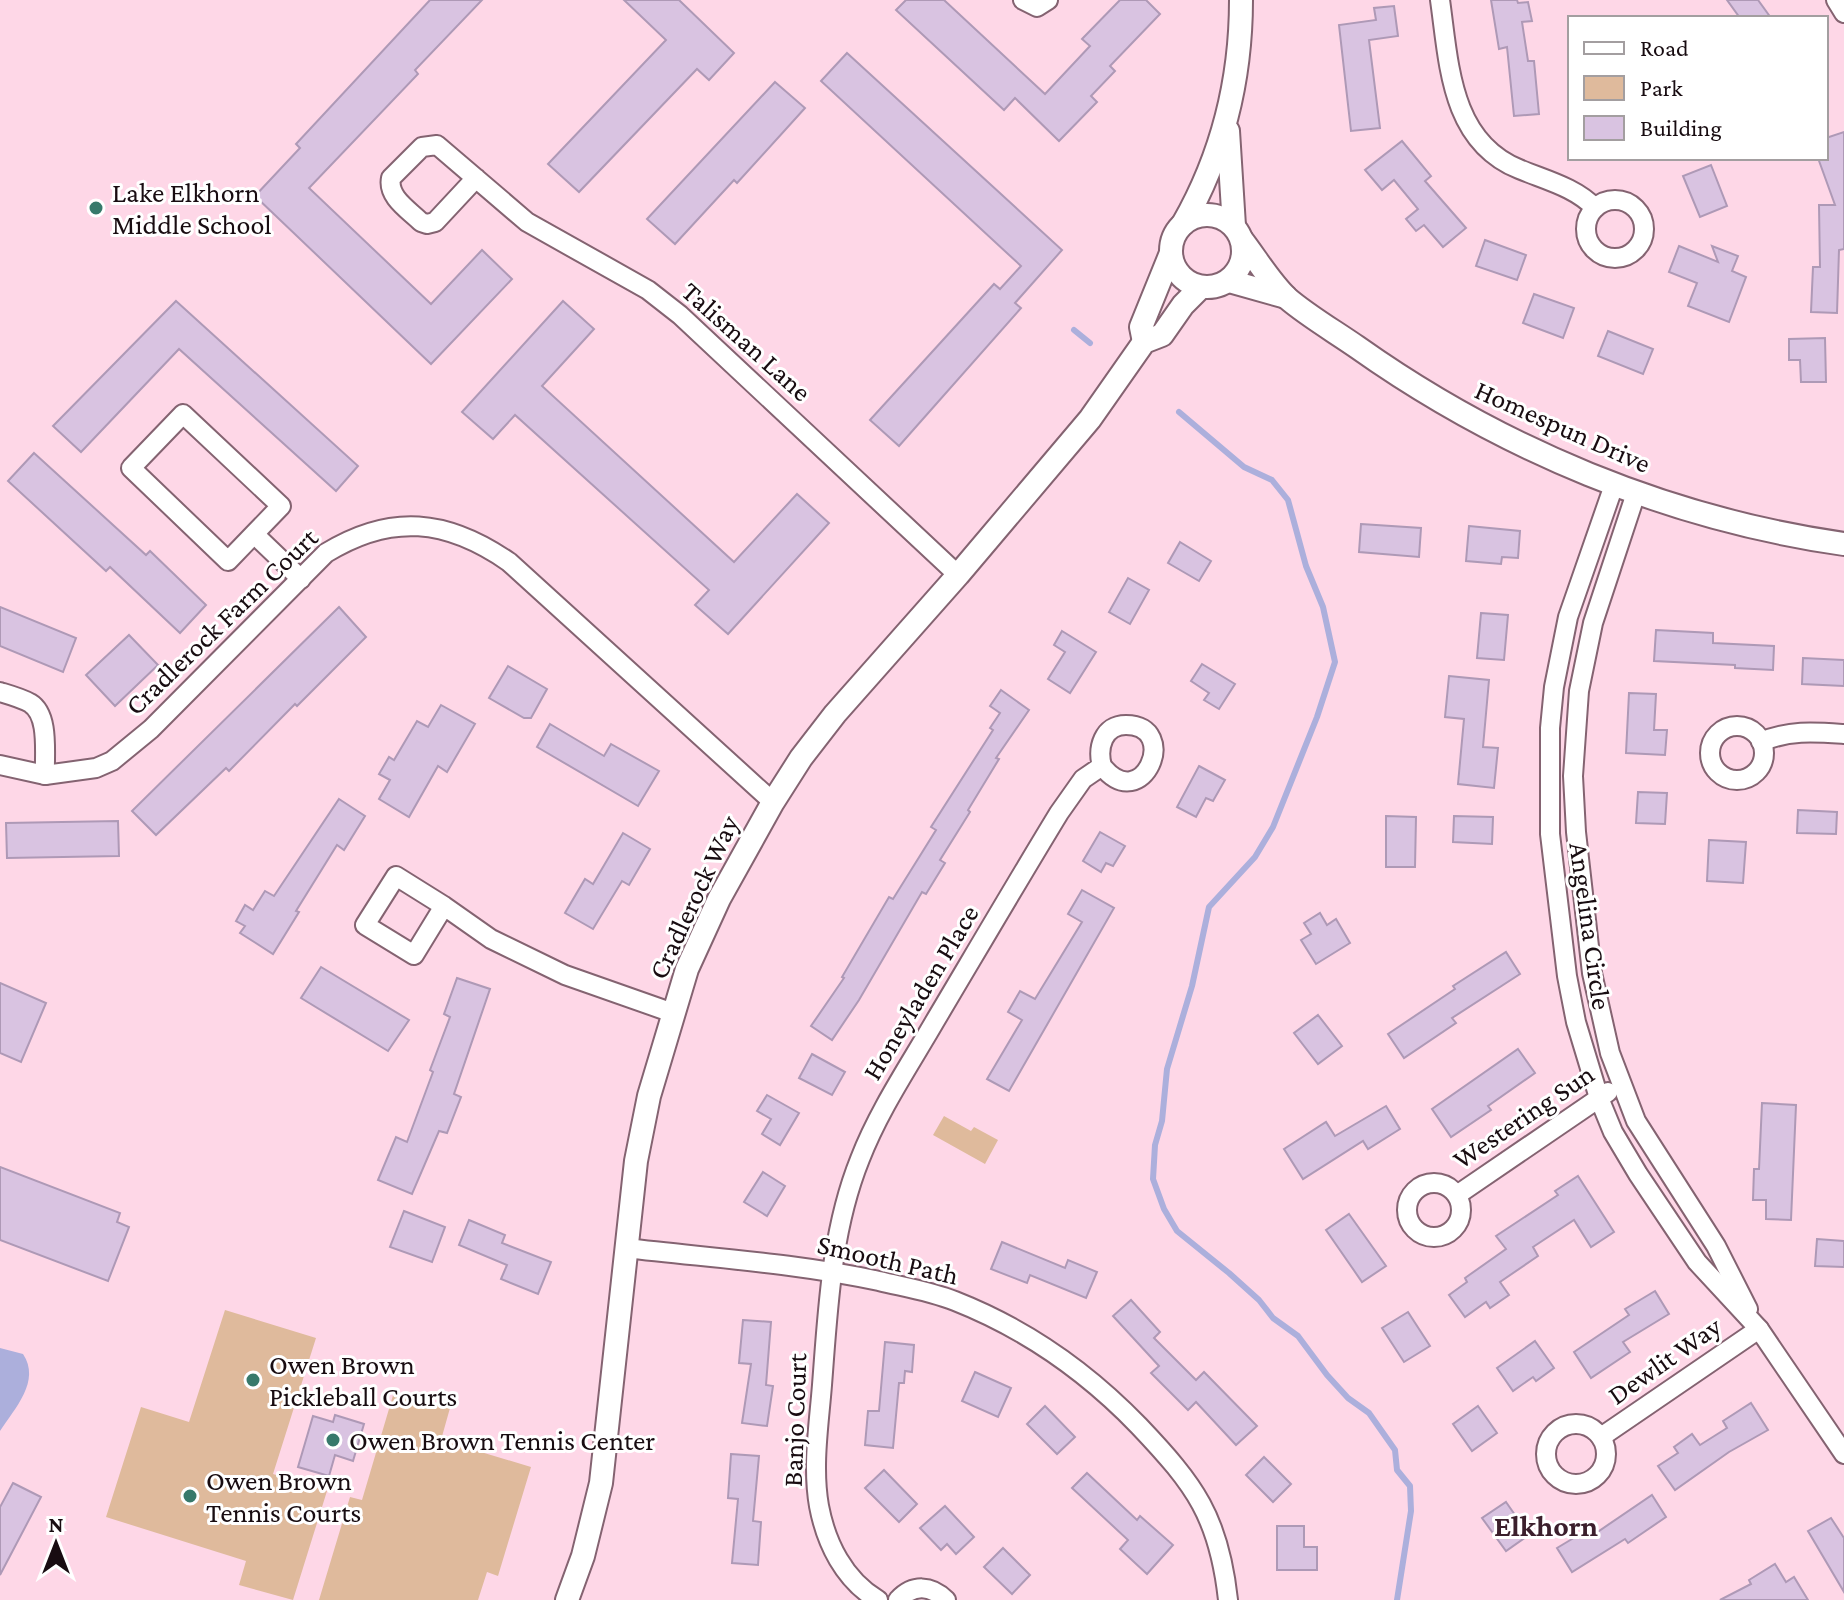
<svg xmlns="http://www.w3.org/2000/svg" width="1844" height="1600" viewBox="0 0 1844 1600" font-family="'Crimson Pro',serif">
<style>
.green{fill:#dfba9c}
.water{fill:#acafdc}
.lines{fill:none;stroke-linecap:round;stroke-linejoin:round}
.stream{stroke:#acafdc;stroke-width:6}
.building{fill:#d9c3e1;stroke:#ae99b6;stroke-width:2}
.minor-casing{stroke:#846371;stroke-width:22}
.tertiary-casing{stroke:#846371;stroke-width:26}
.minor{stroke:#fff;stroke-width:18}
.tertiary{stroke:#fff;stroke-width:22}
.poi-dot{fill:#37796b;stroke:#fff;stroke-width:3}
.labels{text-anchor:middle;stroke-width:6;stroke-linejoin:round;paint-order:stroke}
.poi-label{font-size:28px;fill:#180c11;stroke:#fff;text-anchor:start}
.street-label{font-size:28px;fill:#180c11;stroke:#fff}
.neighbourhood-label{font-size:30px;font-weight:bold;fill:#3b1f2c;stroke:#fff}
</style>
<rect width="100%" height="100%" fill="#fed7e7"/>
<!-- green -->
<g class="green">
<polygon points="944,1116 971,1131 974,1127 998,1140 985,1164 933,1135"/>
<polygon points="225,1310 316,1338 273,1474 327,1491 293,1600 239,1585 246,1561 106,1517 141,1407 189,1422"/>
<polygon points="394,1392 450,1408 441,1440 531,1467 498,1576 487,1572 478,1600 319,1600 350,1497 362,1500"/>
</g>
<!-- water -->
<path class="water" d="M 0,1348 L 23,1354 C 41,1381 15,1408 0,1431 Z"/>
<g class="lines">
<!-- stream -->
<g class="stream">
<polyline points="1074,330 1090,343"/>
<polyline points="1179,412 1244,467 1272,480 1288,500 1306,566 1323,607 1335,662 1317,717 1273,827 1255,857 1209,907 1192,986 1167,1069 1162,1121 1155,1145 1153,1179 1164,1209 1177,1231 1229,1273 1259,1300 1273,1318 1298,1336 1327,1375 1348,1398 1369,1413 1395,1450 1397,1470 1410,1486 1411,1511 1397,1600"/>
</g>
</g>
<!-- building -->
<g class="building">
<polygon points="430,0 482,0 415,70 418,74 309,188 431,304 482,250 512,279 431,364 255,196 300,148 296,144"/>
<polygon points="624,0 679,0 734,53 709,80 697,69 579,192 548,164 666,40"/>
<polygon points="906,0 944,0 1045,94 1090,46 1082,39 1120,0 1146,0 1160,14 1110,66 1115,71 1091,96 1097,102 1059,141 1015,98 1004,110 896,10"/>
<polygon points="1491,0 1517,0 1518,3 1528,2 1532,21 1522,22 1528,61 1534,61 1539,114 1514,116 1507,47 1499,49"/>
<polygon points="1727,0 1758,0 1771,18 1740,18"/>
<polygon points="1394,6 1398,36 1369,40 1380,128 1351,131 1339,25 1376,20 1374,8"/>
<polygon points="847,53 1062,250 1015,303 1021,308 899,446 870,420 994,284 1000,289 1021,266 821,81"/>
<polygon points="775,82 805,108 737,183 734,180 675,244 647,219"/>
<polygon points="1844,132 1844,249 1839,250 1837,313 1811,312 1813,267 1820,267 1819,205 1835,205 1818,158 1826,158 1826,138"/>
<polygon points="1402,141 1431,176 1425,181 1466,228 1443,247 1424,225 1416,231 1406,219 1418,209 1394,180 1382,190 1365,170"/>
<polygon points="1711,165 1727,206 1700,217 1683,176"/>
<polygon points="1485,240 1526,255 1517,280 1476,266"/>
<polygon points="1679,246 1718,262 1712,246 1738,256 1732,271 1746,277 1729,322 1688,306 1697,283 1669,272"/>
<polygon points="1534,294 1574,308 1563,338 1523,323"/>
<polygon points="176,301 358,466 336,491 179,349 81,452 53,426"/>
<polygon points="563,301 594,329 542,386 734,562 797,494 829,523 728,634 695,605 709,590 515,415 493,439 462,412"/>
<polygon points="1608,331 1653,349 1643,374 1598,356"/>
<polygon points="1825,338 1826,382 1801,382 1800,360 1789,360 1789,339"/>
<polygon points="34,453 146,555 150,551 206,605 180,633 110,567 106,571 8,481"/>
<polygon points="1361,524 1421,528 1419,557 1359,552"/>
<polygon points="1469,526 1520,531 1518,558 1502,557 1501,564 1466,561"/>
<polygon points="1180,542 1211,561 1199,581 1168,563"/>
<polygon points="1128,578 1149,590 1130,624 1109,612"/>
<polygon points="0,607 76,638 63,672 0,646"/>
<polygon points="339,607 366,637 297,706 295,704 229,771 226,768 156,835 132,811"/>
<polygon points="1481,613 1508,615 1504,660 1477,658"/>
<polygon points="1656,630 1713,633 1713,643 1774,646 1773,670 1735,668 1735,665 1654,661"/>
<polygon points="1062,631 1096,652 1070,693 1048,679 1065,652 1054,645"/>
<polygon points="129,635 158,665 115,706 86,675"/>
<polygon points="1803,658 1844,660 1844,686 1802,684"/>
<polygon points="1202,664 1235,684 1219,709 1204,700 1209,693 1191,681"/>
<polygon points="508,666 547,689 531,718 524,718 489,698"/>
<polygon points="1449,676 1489,680 1483,747 1498,748 1494,788 1458,784 1464,719 1445,717"/>
<polygon points="1001,690 1029,710 996,758 999,759 968,810 970,812 940,860 945,863 926,894 922,892 859,1000 832,1040 811,1026 844,978 842,977 889,897 893,899 936,830 931,827 993,730 990,728 1000,713 990,706"/>
<polygon points="1629,693 1656,694 1654,730 1667,730 1665,755 1626,753"/>
<polygon points="441,705 475,724 447,772 438,766 409,817 379,799 390,780 379,774 389,757 394,760 417,721 428,727"/>
<polygon points="550,724 604,756 611,744 659,771 638,806 537,747"/>
<polygon points="1199,766 1225,780 1213,801 1206,798 1196,817 1177,807"/>
<polygon points="1638,792 1667,793 1665,824 1636,823"/>
<polygon points="339,799 365,816 344,850 337,845 296,911 299,912 273,954 240,933 245,926 236,921 245,905 253,910 265,891 274,896"/>
<polygon points="1798,810 1837,812 1836,834 1797,833"/>
<polygon points="1386,816 1416,817 1415,867 1386,867"/>
<polygon points="1454,816 1493,817 1492,844 1453,842"/>
<polygon points="118,821 119,856 7,858 6,823"/>
<polygon points="1100,832 1125,846 1113,866 1106,863 1101,872 1083,861"/>
<polygon points="623,833 650,849 629,885 622,881 593,929 565,913 585,879 593,884"/>
<polygon points="1709,840 1746,842 1743,883 1707,881"/>
<polygon points="1082,890 1114,908 1009,1091 987,1079 1022,1020 1008,1012 1020,991 1035,999 1082,922 1068,914"/>
<polygon points="1320,913 1327,925 1336,919 1350,943 1316,964 1301,940 1311,934 1304,923"/>
<polygon points="1506,952 1520,974 1452,1018 1456,1023 1404,1058 1388,1034 1455,989 1453,986"/>
<polygon points="321,967 409,1020 388,1051 301,998"/>
<polygon points="457,978 490,989 454,1094 461,1097 447,1133 439,1131 412,1194 378,1180 396,1137 407,1142 433,1072 430,1070 450,1017 444,1014"/>
<polygon points="0,983 46,1003 21,1062 0,1053"/>
<polygon points="1318,1015 1342,1046 1318,1064 1294,1033"/>
<polygon points="1518,1049 1535,1073 1488,1106 1491,1110 1451,1137 1432,1109"/>
<polygon points="812,1054 845,1072 832,1095 799,1078"/>
<polygon points="767,1095 799,1113 780,1145 762,1134 771,1119 757,1111"/>
<polygon points="1762,1103 1796,1105 1791,1220 1766,1219 1766,1200 1753,1200 1754,1169 1759,1169"/>
<polygon points="1386,1106 1400,1129 1368,1149 1363,1141 1303,1179 1284,1149 1326,1122 1335,1136"/>
<polygon points="0,1167 120,1213 117,1222 129,1227 108,1281 0,1240"/>
<polygon points="763,1172 785,1186 767,1216 744,1202"/>
<polygon points="1578,1176 1614,1232 1591,1247 1574,1220 1533,1247 1538,1256 1500,1282 1509,1295 1490,1308 1486,1302 1465,1317 1449,1295 1467,1282 1465,1278 1506,1249 1496,1236 1558,1195 1555,1191"/>
<polygon points="404,1211 445,1227 432,1262 390,1247"/>
<polygon points="1349,1214 1386,1266 1362,1282 1326,1230"/>
<polygon points="469,1220 505,1235 502,1243 551,1262 538,1294 501,1279 507,1265 459,1245"/>
<polygon points="1817,1239 1844,1241 1844,1267 1815,1266"/>
<polygon points="1002,1242 1065,1268 1068,1260 1097,1272 1086,1298 1030,1275 1027,1283 991,1269"/>
<polygon points="1655,1291 1669,1314 1623,1342 1630,1352 1591,1378 1574,1352 1629,1315 1625,1309"/>
<polygon points="1131,1300 1160,1332 1154,1338 1196,1380 1204,1372 1257,1426 1236,1445 1196,1402 1188,1410 1151,1373 1159,1366 1113,1316"/>
<polygon points="1408,1312 1430,1346 1404,1362 1382,1328"/>
<polygon points="743,1320 771,1322 766,1385 773,1386 767,1426 742,1423 751,1364 739,1363"/>
<polygon points="1535,1341 1554,1368 1536,1381 1533,1377 1513,1391 1497,1368"/>
<polygon points="885,1342 914,1345 912,1372 905,1371 904,1383 899,1383 893,1448 865,1445 868,1411 879,1411"/>
<polygon points="975,1372 1011,1388 998,1417 962,1401"/>
<polygon points="1751,1403 1768,1430 1729,1452 1675,1490 1658,1466 1678,1453 1674,1447 1692,1434 1700,1445 1727,1428 1723,1421"/>
<polygon points="1045,1406 1075,1437 1057,1454 1027,1424"/>
<polygon points="1478,1406 1497,1433 1472,1451 1453,1424"/>
<polygon points="335,1415 364,1424 353,1461 335,1455 329,1476 298,1467 313,1416 333,1422"/>
<polygon points="731,1454 759,1456 753,1521 761,1522 758,1565 732,1563 738,1499 728,1498"/>
<polygon points="1264,1457 1291,1484 1273,1502 1246,1475"/>
<polygon points="884,1470 917,1504 899,1522 865,1488"/>
<polygon points="1087,1473 1137,1520 1140,1516 1173,1545 1147,1574 1120,1549 1128,1540 1072,1488"/>
<polygon points="13,1483 41,1497 0,1575 0,1507"/>
<polygon points="1652,1495 1666,1517 1628,1543 1625,1539 1572,1572 1557,1548 1592,1527 1596,1533"/>
<polygon points="1506,1502 1529,1535 1506,1551 1482,1518"/>
<polygon points="945,1506 974,1537 956,1554 947,1544 941,1550 920,1528"/>
<polygon points="1831,1518 1844,1538 1844,1592 1808,1531"/>
<polygon points="1277,1526 1304,1526 1304,1547 1317,1547 1317,1570 1277,1570"/>
<polygon points="1003,1548 1030,1575 1012,1594 984,1567"/>
<polygon points="1775,1564 1786,1582 1794,1577 1808,1600 1720,1600 1751,1584 1749,1580"/>
</g>
<g class="lines">
<!-- minor casing -->
<g class="minor-casing">
<g id="minor">
<polyline points="1023,0 1037,7 1048,0"/>
<path d="M 1440,0 C 1449,63 1450,141 1519,169 C 1545,180 1575,187 1595,208"/>
<polyline points="1836,0 1844,13"/>
<path d="M 476,178 L 435,222 L 427,224 L 421,222 C 409,210 387,197 391,178 L 422,147 L 437,145 L 527,222 L 648,290 L 680,315 L 958,575"/>
<circle cx="1615" cy="229" r="29"/>
<polyline points="1614,485 1568,617 1554,687 1550,728 1550,834 1567,976 1576,1022 1599,1098 1613,1132 1638,1174 1697,1262 1759,1329 1844,1454"/>
<polyline points="1636,493 1593,623 1579,691 1573,776 1576,832 1592,973 1610,1053 1636,1121 1716,1246 1748,1309"/>
<polyline points="254,534 228,561 131,468 183,414 281,506 254,534 301,579"/>
<path d="M 0,692 C 10,695 21,698 30,703 C 50,715 44,755 45,775"/>
<circle cx="1737" cy="753" r="27"/>
<path d="M 1761,742 C 1789,730 1814,732 1844,734"/>
<path d="M 0,765 L 45,775 L 96,768 L 112,761 L 151,729 L 326,553 C 391,513 447,519 509,562 L 773,802"/>
<polyline points="444,906 396,876 365,925 414,955 444,906 491,939 565,975 673,1013"/>
<circle cx="1434" cy="1210" r="27"/>
<polyline points="1457,1195 1608,1092"/>
<path d="M 626,1248 C 710,1258 795,1263 879,1281 C 904,1287 930,1291 955,1301 C 1026,1329 1087,1372 1139,1426 C 1195,1485 1219,1517 1228,1600"/>
<circle cx="1576" cy="1454" r="30"/>
<polyline points="1601,1437 1759,1329"/>
<path d="M 878,1600 C 844,1580 826,1543 819,1506 C 812,1466 819,1424 822,1385 C 828,1309 831,1231 860,1159 C 879,1110 909,1066 935,1021 C 976,952 1017,882 1059,813 L 1083,779 L 1102,766 C 1097,748 1103,725 1126,725 C 1181,725 1143,817 1102,766"/>
<path d="M 898,1600 C 913,1584 931,1585 946,1600"/>
</g>
</g>
<!-- tertiary casing -->
<g class="tertiary-casing">
<g id="tertiary">
<polyline points="1228,131 1234,226"/>
<circle cx="1207" cy="251" r="36"/>
<path d="M 1183,224 C 1223,154 1241,80 1241,0"/>
<path d="M 1242,240 C 1256,258 1270,282 1287,298 C 1308,316 1334,331 1357,347 C 1501,449 1669,519 1844,544"/>
<polyline points="1229,281 1286,297"/>
<polyline points="1144,342 1141,327 1171,253"/>
<polyline points="567,1600 583,1556 601,1483 636,1161 649,1096 687,969 719,899 773,802 801,758 835,714 958,575 1090,419 1144,342 1162,335 1183,305 1201,287"/>
</g>
</g>
<!-- minor -->
<use href="#minor" class="minor"/>
<!-- tertiary -->
<use href="#tertiary" class="tertiary"/>
</g>
<!-- markers -->
<g class="poi-dot">
<circle cx="96" cy="208" r="8"/>
<circle cx="253" cy="1380" r="8"/>
<circle cx="333" cy="1440" r="8"/>
<circle cx="190" cy="1496" r="8"/>
</g>
<g class="labels">
<!-- poi labels -->
<g class="poi-label">
<text x="112" y="202">Lake Elkhorn<tspan x="112" dy="32">Middle School</tspan></text>
<text x="269" y="1374">Owen Brown<tspan x="269" dy="32">Pickleball Courts</tspan></text>
<text x="349" y="1450">Owen Brown Tennis Center</text>
<text x="206" y="1490">Owen Brown<tspan x="206" dy="32">Tennis Courts</tspan></text>
</g>
<!-- street labels -->
<g class="street-label">
<text transform="translate(747 341) rotate(42)" y="10">Talisman Lane</text>
<text transform="translate(1563 426) rotate(24)" y="10">Homespun Drive</text>
<text transform="translate(221 621) rotate(-44)" y="10">Cradlerock Farm Court</text>
<text transform="translate(693 897) rotate(-65)" y="10">Cradlerock Way</text>
<text transform="translate(1591 926) rotate(82)" y="10">Angelina Circle</text>
<text transform="translate(920 992) rotate(-59)" y="10">Honeyladen Place</text>
<text transform="translate(1523 1116) rotate(-34)" y="10">Westering Sun</text>
<text transform="translate(888 1259) rotate(13)" y="10">Smooth Path</text>
<text transform="translate(1664 1360) rotate(-35)" y="10">Dewlit Way</text>
<text transform="translate(794 1420) rotate(-88)" y="10">Banjo Court</text>
</g>
<!-- neighbourhood labels -->
<g class="neighbourhood-label">
<text x="1546" y="1536">Elkhorn</text>
</g>
</g>
<!-- legend -->
<rect x="1568" y="16" width="260" height="144" fill="#ffffff" stroke="#a39ea0" stroke-width="2"/>
<rect x="1584" y="42" width="40" height="12" fill="#ffffff" stroke="#a39ea0" stroke-width="2"/>
<text x="1640" y="56" font-size="24" fill="#180c11">Road</text>
<rect x="1584" y="76" width="40" height="24" fill="#dfba9c" stroke="#a39ea0" stroke-width="2"/>
<text x="1640" y="96" font-size="24" fill="#180c11">Park</text>
<rect x="1584" y="116" width="40" height="24" fill="#d9c3e1" stroke="#a39ea0" stroke-width="2"/>
<text x="1640" y="136" font-size="24" fill="#180c11">Building</text>
<!-- north arrow -->
<g transform="translate(56 1544)" stroke="#ffffff" stroke-width="6" paint-order="stroke">
<path d="M0-6L14 30L0 20L-14 30Z" fill="#180c11"/>
<text y="-12" font-size="22" font-weight="bold" text-anchor="middle" fill="#180c11">N</text>
</g>
</svg>
